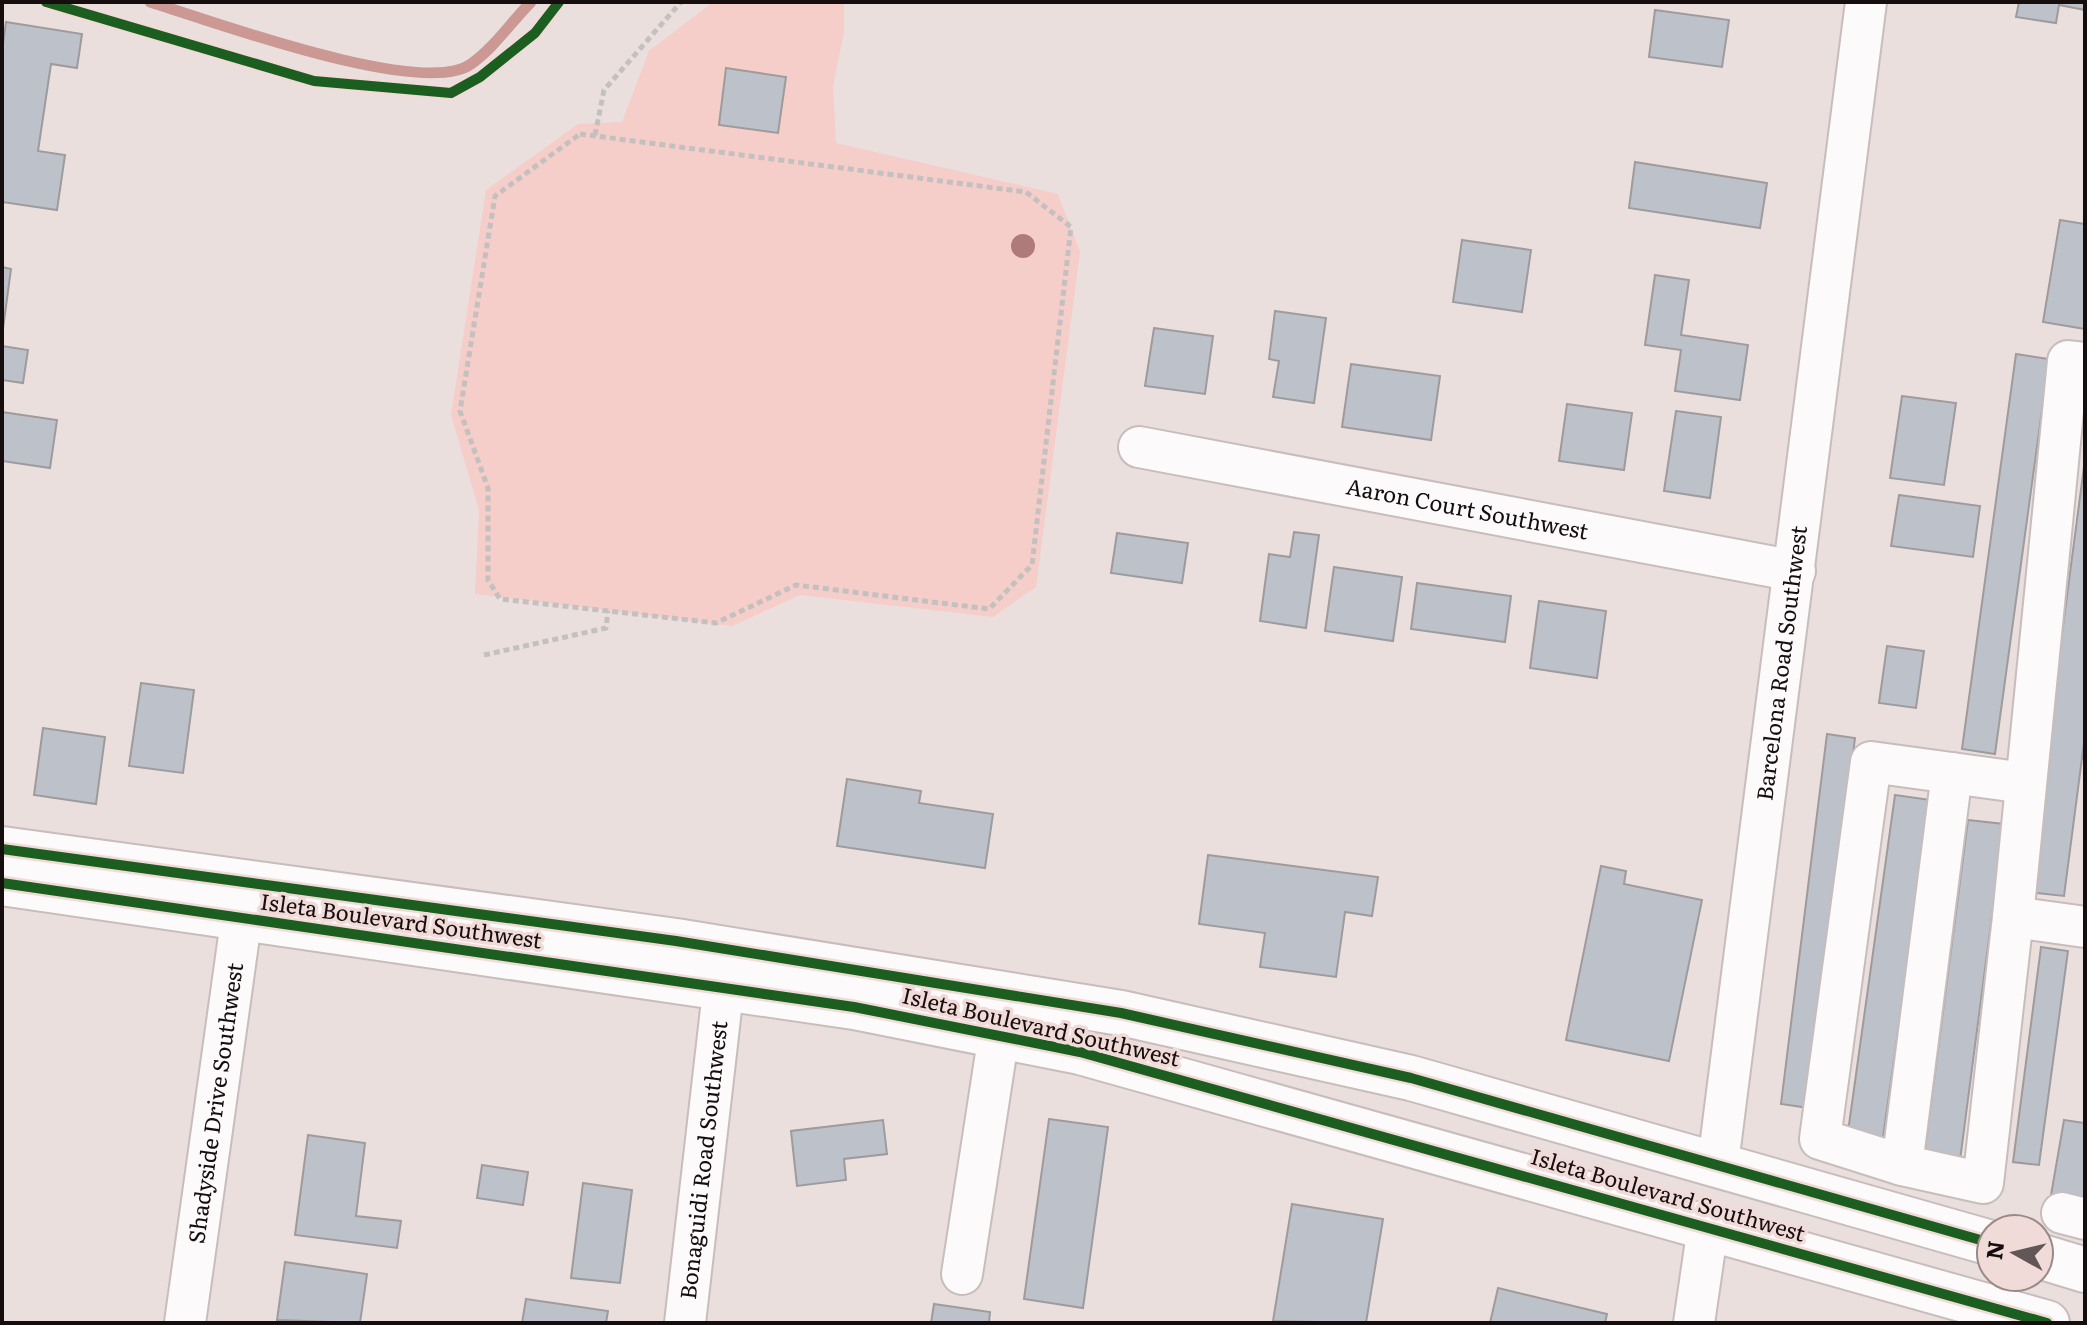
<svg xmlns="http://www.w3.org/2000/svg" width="2087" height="1325" viewBox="0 0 2087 1325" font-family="Literata,serif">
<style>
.green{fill:#f5cdc9}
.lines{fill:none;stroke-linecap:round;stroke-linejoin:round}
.stream{stroke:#cc9894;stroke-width:11}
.building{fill:#bdc1c9;stroke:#9e9b9d;stroke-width:2}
.minor-casing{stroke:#c7bdbc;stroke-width:44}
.major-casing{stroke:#c7bdbc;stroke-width:48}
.path{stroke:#c4c0c0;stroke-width:5;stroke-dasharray:6 4;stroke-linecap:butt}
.minor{stroke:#fcfafa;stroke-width:40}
.major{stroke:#fcfafa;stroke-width:44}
.cycleway-casing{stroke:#f1dbd8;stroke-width:15}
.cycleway{stroke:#1b5e20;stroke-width:10}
.tree{fill:#af7b7a}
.labels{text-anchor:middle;stroke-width:7;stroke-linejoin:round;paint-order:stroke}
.street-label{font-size:22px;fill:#160e0e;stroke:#f1dbd8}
</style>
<rect width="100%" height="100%" fill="#ebdfde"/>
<!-- green -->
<polygon class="green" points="713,2 844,2 844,32 833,86 836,143 1058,194 1080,252 1036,587 993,617 800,595 732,626 475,594 479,510 451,415 486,190 578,124 622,122 649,51"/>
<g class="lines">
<!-- stream -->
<path class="stream" d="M 150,2 C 209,20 423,99 471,64 C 494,48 512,21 531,2"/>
</g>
<!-- building -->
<g class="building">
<polygon points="2019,2 2085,2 2085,10 2059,5 2056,23 2016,17"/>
<polygon points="1655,10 1729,20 1722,67 1649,57"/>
<polygon points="6,22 82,34 77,68 51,64 38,151 65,155 57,210 2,202 2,51"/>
<polygon points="726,68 786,77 778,133 719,125"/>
<polygon points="1635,162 1767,183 1760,228 1629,208"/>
<polygon points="2060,220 2085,224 2085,329 2043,322"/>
<polygon points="1462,240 1531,250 1522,312 1453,302"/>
<polygon points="2,267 11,269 2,336"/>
<polygon points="1655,275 1689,280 1681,335 1748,345 1740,400 1675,391 1681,350 1645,345"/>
<polygon points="1275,311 1326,318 1314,403 1273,397 1279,361 1269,359"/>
<polygon points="1154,328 1213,336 1205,394 1145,386"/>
<polygon points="2,346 28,350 23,383 2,380"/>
<polygon points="2016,354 2049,359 1995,754 1962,749"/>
<polygon points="1351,364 1440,376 1431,440 1342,427"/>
<polygon points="1902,396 1956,403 1944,485 1890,478"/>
<polygon points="1567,404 1632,413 1624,470 1559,461"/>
<polygon points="1676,411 1721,417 1710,498 1664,491"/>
<polygon points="2,412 57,420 50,468 2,461"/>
<polygon points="2085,459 2085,735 2064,896 2028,892"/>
<polygon points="1899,495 1980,506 1973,557 1891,546"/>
<polygon points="1294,532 1319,535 1306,628 1260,621 1269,554 1290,557"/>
<polygon points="1117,533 1188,543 1182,583 1111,573"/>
<polygon points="1334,567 1402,577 1393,641 1325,631"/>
<polygon points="1417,583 1511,596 1505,642 1411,629"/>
<polygon points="1539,601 1606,611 1597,678 1530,668"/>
<polygon points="1887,646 1924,651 1916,708 1879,703"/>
<polygon points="141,683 194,690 183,773 129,766"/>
<polygon points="43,728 105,737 96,804 34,795"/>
<polygon points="1827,734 1855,738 1809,1108 1781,1104"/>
<polygon points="847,779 921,791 919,803 993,814 985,868 837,846"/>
<polygon points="1895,795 1931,800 1882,1144 1847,1139"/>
<polygon points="1968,820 2004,824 1959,1168 1923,1164"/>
<polygon points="1208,855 1378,877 1372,916 1345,912 1336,977 1260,967 1265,933 1199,924"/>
<polygon points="1601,866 1626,871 1624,884 1702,900 1669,1061 1566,1040"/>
<polygon points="2041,947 2068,951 2039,1165 2013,1162"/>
<polygon points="1049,1119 1108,1127 1083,1308 1024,1299"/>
<polygon points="883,1120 887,1154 844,1159 846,1180 797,1186 791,1131"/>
<polygon points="2064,1120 2085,1123 2085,1207 2050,1201"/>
<polygon points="308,1135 365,1143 356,1216 401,1221 397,1248 295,1235"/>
<polygon points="482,1165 528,1172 523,1205 477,1198"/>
<polygon points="583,1183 632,1190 620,1283 571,1278"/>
<polygon points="1292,1204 1383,1219 1366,1323 1273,1321"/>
<polygon points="285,1262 367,1274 360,1323 277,1320"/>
<polygon points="1498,1288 1607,1314 1605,1323 1490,1323"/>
<polygon points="526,1299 608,1311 606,1323 522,1323"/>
<polygon points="934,1304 990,1312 989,1323 931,1323"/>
</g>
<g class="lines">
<!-- minor casing -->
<g class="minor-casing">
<g id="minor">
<polyline points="2085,363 2068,361 2013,917 2085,927"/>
<path id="s1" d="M 1139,447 L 1795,571"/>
<polyline points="2013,917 1983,1183 1902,1165 1820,1139 1871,762 2025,783"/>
<path id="s2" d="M 1718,1163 L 1866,2"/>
<polyline points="1902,1165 1952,773"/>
<polyline points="2062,1213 2085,1219"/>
<polyline points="962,1274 999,1034"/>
<path id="s3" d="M 185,1323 L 246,886"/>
<path id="s4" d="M 685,1323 L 727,957"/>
<polyline points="1694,1323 1708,1227"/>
</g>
</g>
<!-- major casing -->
<g class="major-casing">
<g id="major">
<polyline points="2,849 676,941 1121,1013 1411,1078 1991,1243"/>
<polyline points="2,883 854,1007 1080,1052 2047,1323"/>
<polyline points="2039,1256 2085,1270"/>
</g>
</g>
<!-- path -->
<g class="path">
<polygon points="580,134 1026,192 1071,227 1032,565 989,609 796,585 716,623 500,599 488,580 488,488 460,411 495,196"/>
<polyline points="595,135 604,90 681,2"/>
<polyline points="484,655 606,628 608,611"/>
</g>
<!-- minor -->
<use href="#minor" class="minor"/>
<!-- major -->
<use href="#major" class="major"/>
<!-- cycleway casing -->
<g class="cycleway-casing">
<g id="cycleway">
<polyline points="46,2 314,81 451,93 480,77 535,33 559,2"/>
<polyline points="2,849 676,941 1121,1013 1411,1078 1991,1243"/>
<polyline points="2,883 854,1007 1080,1052 2047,1323"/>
</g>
</g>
<!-- cycleway -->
<use href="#cycleway" class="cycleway"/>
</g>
<!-- trees -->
<circle class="tree" cx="1023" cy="246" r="12"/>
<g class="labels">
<!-- street labels -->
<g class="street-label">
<text dy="8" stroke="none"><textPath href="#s1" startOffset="334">Aaron Court Southwest</textPath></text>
<text dy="8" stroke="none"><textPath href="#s2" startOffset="504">Barcelona Road Southwest</textPath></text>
<text transform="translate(401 921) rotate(8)" y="8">Isleta Boulevard Southwest</text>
<text transform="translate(1041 1027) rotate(13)" y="8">Isleta Boulevard Southwest</text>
<text dy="8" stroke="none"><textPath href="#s3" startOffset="222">Shadyside Drive Southwest</textPath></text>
<text dy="8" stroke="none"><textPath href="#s4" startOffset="164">Bonaguidi Road Southwest</textPath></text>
<text transform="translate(1668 1195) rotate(16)" y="8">Isleta Boulevard Southwest</text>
</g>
</g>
<!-- border -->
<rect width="2087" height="1325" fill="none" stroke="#160e0e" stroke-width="8"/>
<!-- north arrow -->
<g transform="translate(2015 1253) rotate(278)"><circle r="38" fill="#f1dbd8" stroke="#998987" stroke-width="2"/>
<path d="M0-6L14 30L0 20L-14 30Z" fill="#615757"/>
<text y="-12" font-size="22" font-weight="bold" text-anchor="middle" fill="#160e0e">N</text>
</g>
</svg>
